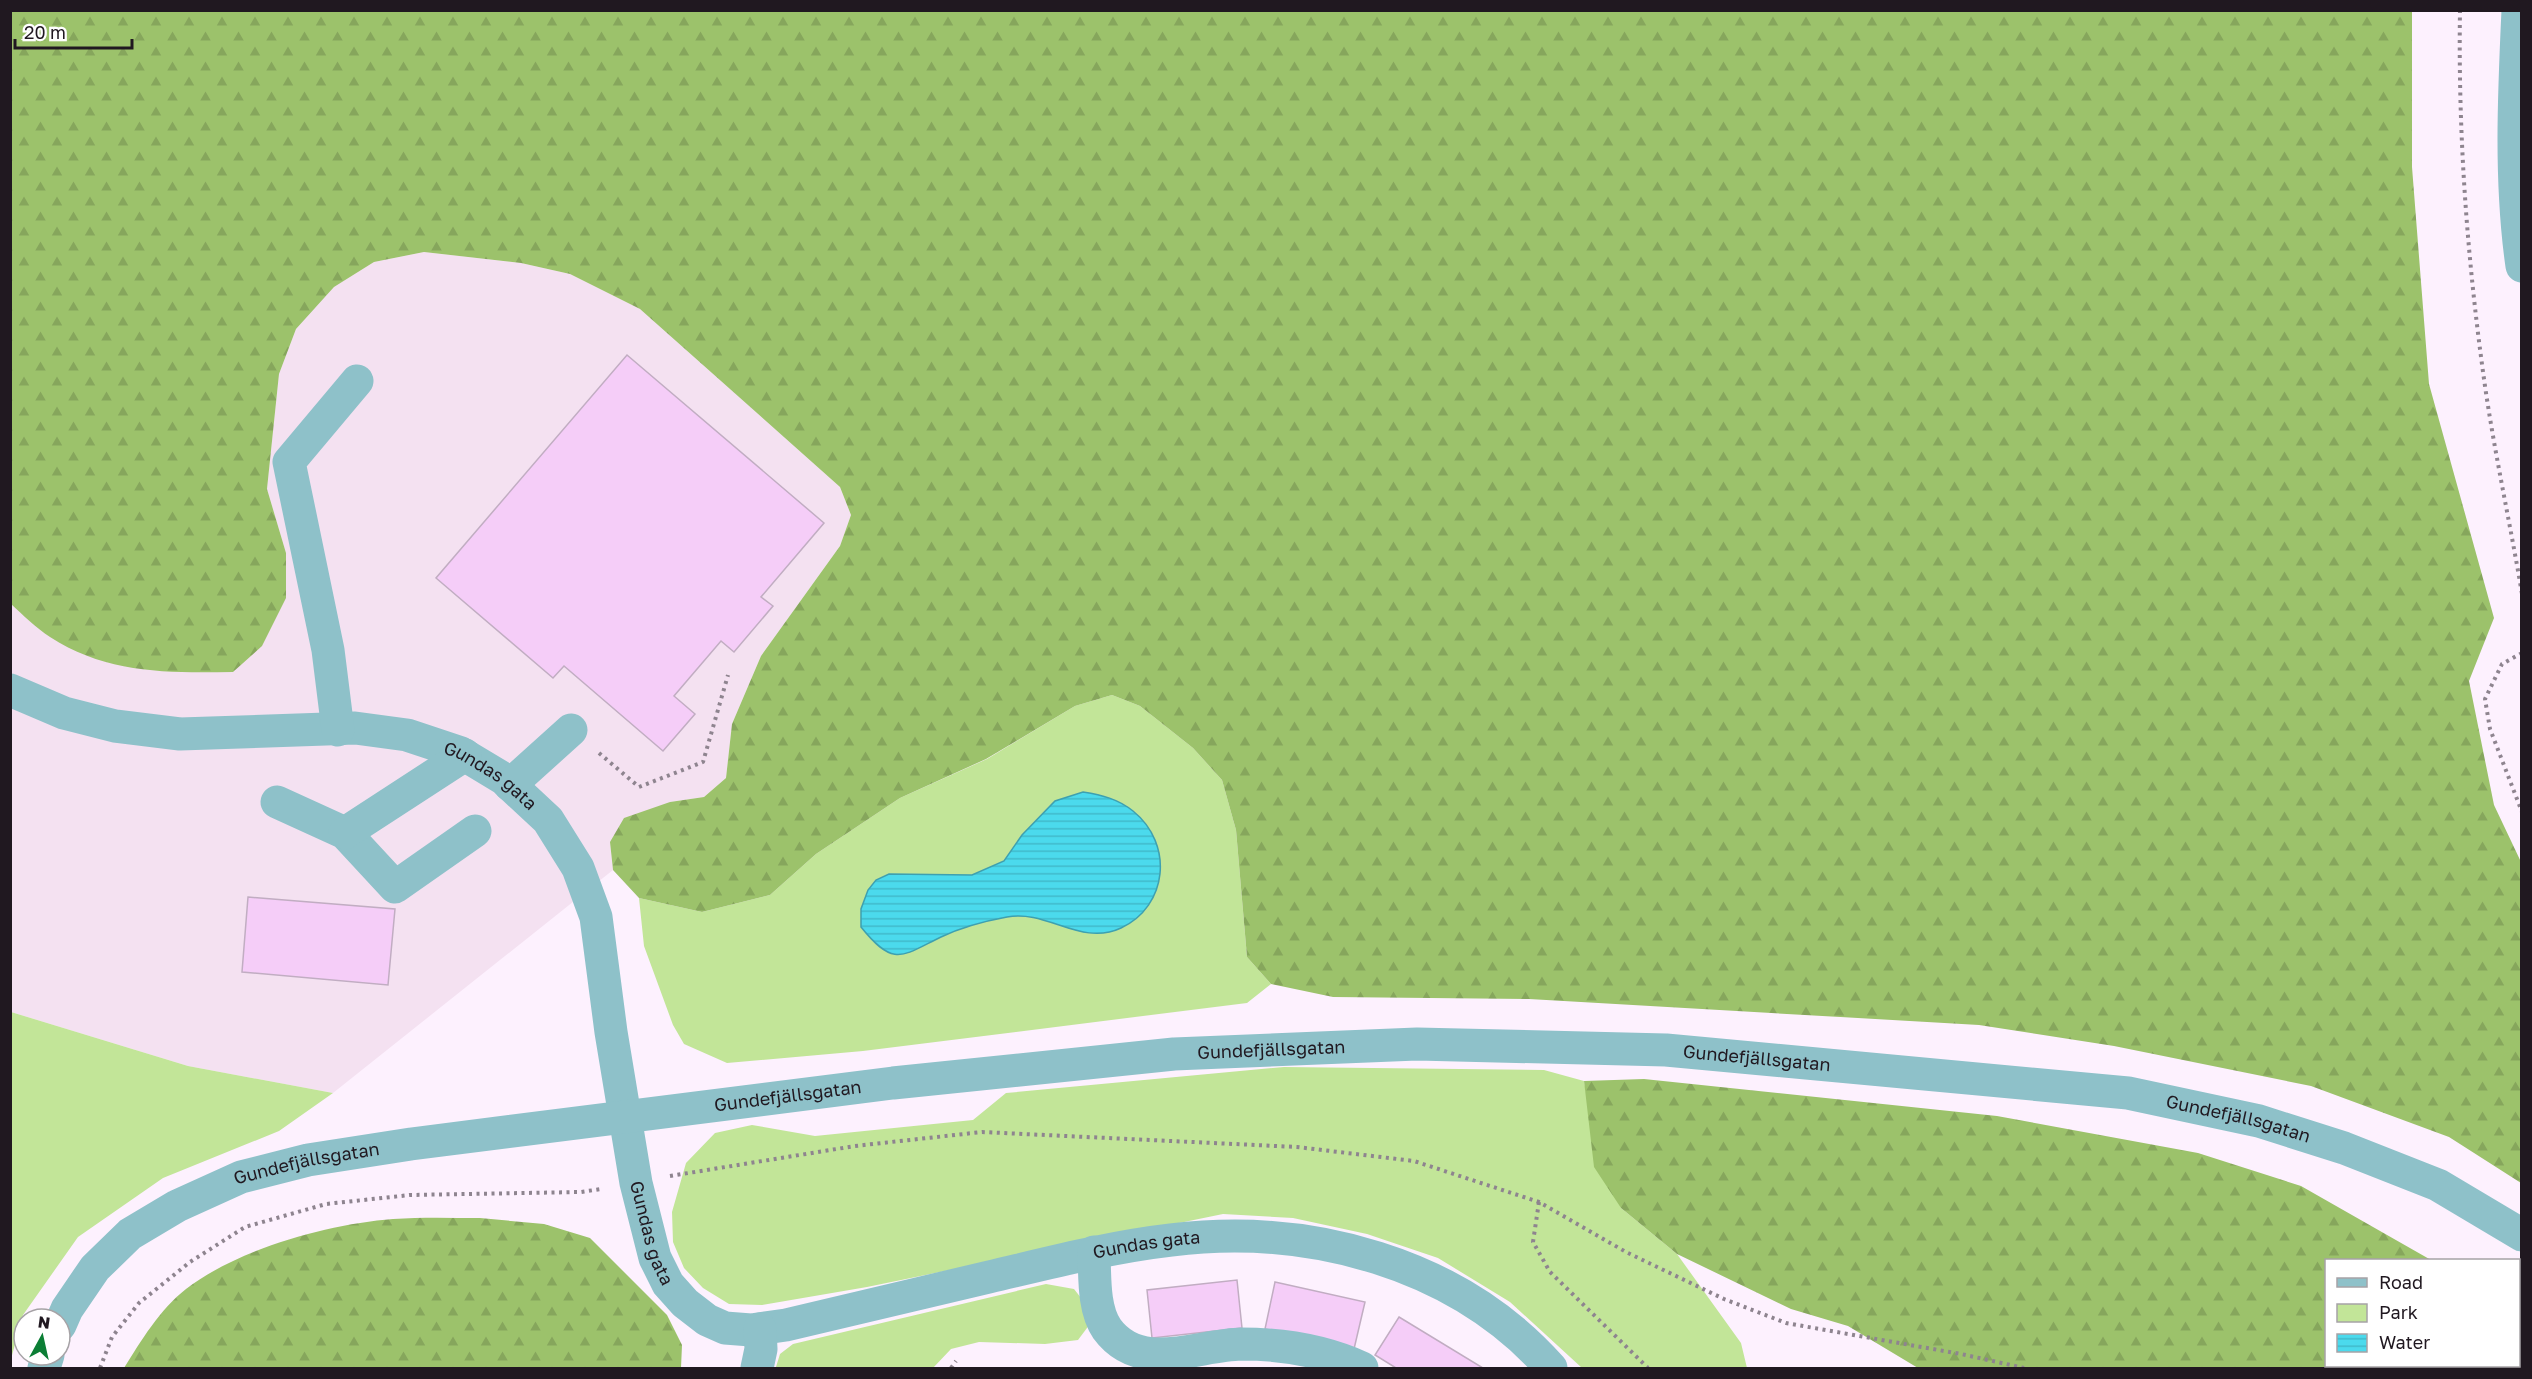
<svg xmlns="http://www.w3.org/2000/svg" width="2532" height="1379" viewBox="0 0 2532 1379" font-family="'Golos Text',sans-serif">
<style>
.industrial{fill:#f4e1f1}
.green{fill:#c2e598}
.forest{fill:url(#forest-firs)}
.water{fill:url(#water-rules);stroke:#3ea0b0;stroke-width:1.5}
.building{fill:#f5cdf8;stroke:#c1adc2;stroke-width:1.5}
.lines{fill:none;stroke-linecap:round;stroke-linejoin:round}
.path{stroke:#8e848f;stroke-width:4;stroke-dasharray:3 4.5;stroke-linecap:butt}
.minor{stroke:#8ec1c9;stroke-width:33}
.labels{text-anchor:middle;stroke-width:4.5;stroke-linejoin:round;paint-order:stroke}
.street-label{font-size:18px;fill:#201820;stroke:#fff}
</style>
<defs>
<pattern id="forest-firs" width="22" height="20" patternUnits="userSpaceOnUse" patternTransform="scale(1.5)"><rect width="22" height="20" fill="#9cc26b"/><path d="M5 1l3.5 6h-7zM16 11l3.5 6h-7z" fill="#86a65c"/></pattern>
<pattern id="water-rules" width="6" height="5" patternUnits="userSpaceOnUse" patternTransform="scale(1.5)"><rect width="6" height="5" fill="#4bdaed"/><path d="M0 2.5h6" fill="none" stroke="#41bacb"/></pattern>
</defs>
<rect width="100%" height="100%" fill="#fdf1fe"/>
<!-- industrial -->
<polygon class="industrial" points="424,252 521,263 570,274 640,309 840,487 851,515 840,546 761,656 732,724 726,778 704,797 670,802 610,842 613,870 333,1093 188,1066 11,1012 11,604 50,637 286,553 267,489 279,374 296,329 334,287 374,262"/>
<!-- green -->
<g class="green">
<polygon points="1112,695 1140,706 1193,748 1222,780 1236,830 1247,957 1271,984 1247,1003 863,1051 727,1063 684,1044 673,1025 644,946 639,898 702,912 770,895 816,854 900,798 987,759 1075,706"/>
<polygon points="11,1012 188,1066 333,1093 279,1131 163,1178 78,1237 23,1315 11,1359"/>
<polygon points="1284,1067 1544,1070 1584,1081 1590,1116 1621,1208 1677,1254 1741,1343 1747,1368 1582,1368 1510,1302 1438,1258 1367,1234 1293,1218 1223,1214 867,1287 762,1305 729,1304 703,1288 684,1268 673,1242 672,1212 686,1163 715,1133 752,1125 815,1136 973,1120 1006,1093"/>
<polygon points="1046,1284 1074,1289 1085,1303 1090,1324 1078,1340 1045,1344 979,1342 951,1349 933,1368 776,1367 780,1354 793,1344"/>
</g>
<!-- forest -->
<g class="forest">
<path d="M 11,10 L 2412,11 L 2412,167 L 2429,384 L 2494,618 L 2469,681 L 2494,805 L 2521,862 L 2521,1183 L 2449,1137 L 2311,1086 L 2114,1046 L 1979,1025 L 1529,999 L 1333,997 L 1271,984 L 1247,957 L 1236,830 L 1222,780 L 1193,748 L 1140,706 L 1112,695 L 1075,706 L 986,759 L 900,798 L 816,854 L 770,895 L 702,912 L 639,898 L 613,870 L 610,842 L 624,818 L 670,802 L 704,797 L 726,778 L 732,724 L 761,656 L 840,546 L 851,515 L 840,487 L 640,309 L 570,274 L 521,263 L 424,252 L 374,262 L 334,287 L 296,329 L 279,374 L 267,489 L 286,553 L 286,598 L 262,646 L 233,672 C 168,673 107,674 50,637 C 36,628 23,615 11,604 Z"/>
<polygon points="1644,1079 1997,1116 2198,1153 2301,1186 2431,1260 2326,1260 2326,1366 2518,1366 2519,1311 2521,1313 2521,1368 1918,1368 1848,1326 1791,1309 1677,1254 1621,1208 1594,1167 1584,1081"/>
<path d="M 480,1218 L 544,1224 L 590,1238 L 667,1315 L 682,1345 L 681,1368 L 124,1368 C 141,1341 160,1309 186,1289 C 238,1249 328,1224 393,1219 C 422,1217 451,1218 480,1218 Z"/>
</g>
<!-- water -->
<path class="water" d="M 1083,792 C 1102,795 1118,799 1133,811 C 1174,844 1168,906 1121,928 C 1081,947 1047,909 1007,917 C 985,921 962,927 941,937 C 902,956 894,968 861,927 L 861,909 L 868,890 L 876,880 L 889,874 L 972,875 L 1004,861 L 1022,835 L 1055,801 Z"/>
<!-- building -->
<g class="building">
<polygon points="627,355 824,523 761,597 773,606 734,652 721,641 674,696 695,714 663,751 564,666 553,678 436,578"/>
<polygon points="248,897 395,909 388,985 242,972"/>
<polygon points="1237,1280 1242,1328 1152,1338 1147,1290"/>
<polygon points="1275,1282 1365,1302 1354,1349 1265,1329"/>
<polygon points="1399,1317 1483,1368 1396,1368 1375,1355"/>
</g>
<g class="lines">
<!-- path -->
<g class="path">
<path d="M 2460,10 C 2458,133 2467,257 2484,379 C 2494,451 2510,522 2522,594"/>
<polyline points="2522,653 2502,664 2485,699 2490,729 2522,812"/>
<polyline points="599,753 639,787 703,762 728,675"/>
<polyline points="670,1176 855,1146 982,1132 1297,1147 1414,1161 1539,1202 1626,1252 1724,1299 1786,1323 1961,1354 2024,1368"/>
<polyline points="1539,1202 1533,1242 1550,1272 1648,1368"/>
<polyline points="100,1368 112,1337 139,1303 190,1262 245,1227 326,1204 410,1195 581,1192 601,1189"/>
<polyline points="951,1368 956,1361"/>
</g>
<!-- minor -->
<g class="minor">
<path d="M 2518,10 C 2514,95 2510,182 2522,266"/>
<path id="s1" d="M 10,690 L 64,713 L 115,726 L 180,734 L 355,728 L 407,735 L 461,753 L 504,779 L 548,820 L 578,868 L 596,917 L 611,1032 L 636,1183 L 655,1258 L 668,1284 L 685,1303 L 707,1320 L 725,1328 L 751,1330 L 786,1325 C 854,1309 921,1293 989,1277 C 1049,1263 1110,1247 1171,1240 C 1309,1223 1457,1262 1551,1368"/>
<polyline points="338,730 328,650 289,462 357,381"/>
<polyline points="510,785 571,730"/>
<polyline points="277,802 345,833 395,887 475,831"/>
<polyline points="345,833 465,755"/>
<path d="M 1094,1252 C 1095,1276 1093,1309 1107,1329 C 1140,1374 1197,1345 1241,1344 C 1282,1344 1325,1351 1362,1368"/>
<path id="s2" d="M 60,1325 L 67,1309 L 95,1268 L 130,1234 L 177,1206 L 241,1177 L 308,1160 L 411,1144 L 893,1083 L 1174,1054 L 1417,1044 L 1666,1050 L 2128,1093 L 2259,1121 L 2344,1148 L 2438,1185 L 2522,1235"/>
<polyline points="44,1368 48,1355"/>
<polyline points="757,1368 761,1349 760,1329"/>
</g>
</g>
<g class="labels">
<!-- street labels -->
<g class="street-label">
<text dy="6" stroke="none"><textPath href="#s1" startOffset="498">Gundas gata</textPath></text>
<text dy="6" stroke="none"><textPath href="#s2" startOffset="1280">Gundefjällsgatan</textPath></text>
<text dy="6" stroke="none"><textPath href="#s2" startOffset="1766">Gundefjällsgatan</textPath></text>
<text dy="6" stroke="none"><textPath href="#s2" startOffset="794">Gundefjällsgatan</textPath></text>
<text dy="6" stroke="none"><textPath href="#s2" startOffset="2252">Gundefjällsgatan</textPath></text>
<text dy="6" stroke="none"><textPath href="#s2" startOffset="308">Gundefjällsgatan</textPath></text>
<text dy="6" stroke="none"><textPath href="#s1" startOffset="1002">Gundas gata</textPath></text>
<text dy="6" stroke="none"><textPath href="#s1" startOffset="1560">Gundas gata</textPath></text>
</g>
</g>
<!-- border -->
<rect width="2532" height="1379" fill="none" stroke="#201820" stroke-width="24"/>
<!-- legend -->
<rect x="2325" y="1259" width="195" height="108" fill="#ffffff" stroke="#a6a3a6" stroke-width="1.5"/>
<rect x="2337" y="1278" width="30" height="9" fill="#8ec1c9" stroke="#a6a3a6" stroke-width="1.5"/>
<text x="2379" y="1289" font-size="18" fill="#201820">Road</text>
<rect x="2337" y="1304" width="30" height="18" fill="#c2e598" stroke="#a6a3a6" stroke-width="1.5"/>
<text x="2379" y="1319" font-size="18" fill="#201820">Park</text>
<rect x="2337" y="1334" width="30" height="18" fill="url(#water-rules)" stroke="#a6a3a6" stroke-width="1.5"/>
<text x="2379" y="1349" font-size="18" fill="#201820">Water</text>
<!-- north arrow -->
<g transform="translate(42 1337) rotate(8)"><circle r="28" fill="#ffffff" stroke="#a6a3a6" stroke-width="1.5"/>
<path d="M0-4.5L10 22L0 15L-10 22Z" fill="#0b7e35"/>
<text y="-9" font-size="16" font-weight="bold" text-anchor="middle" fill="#201820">N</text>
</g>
<!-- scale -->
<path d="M15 39v9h117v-9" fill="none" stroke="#201820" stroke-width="3"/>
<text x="24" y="39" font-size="18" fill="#201820" stroke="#ffffff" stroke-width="4.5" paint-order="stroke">20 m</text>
</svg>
